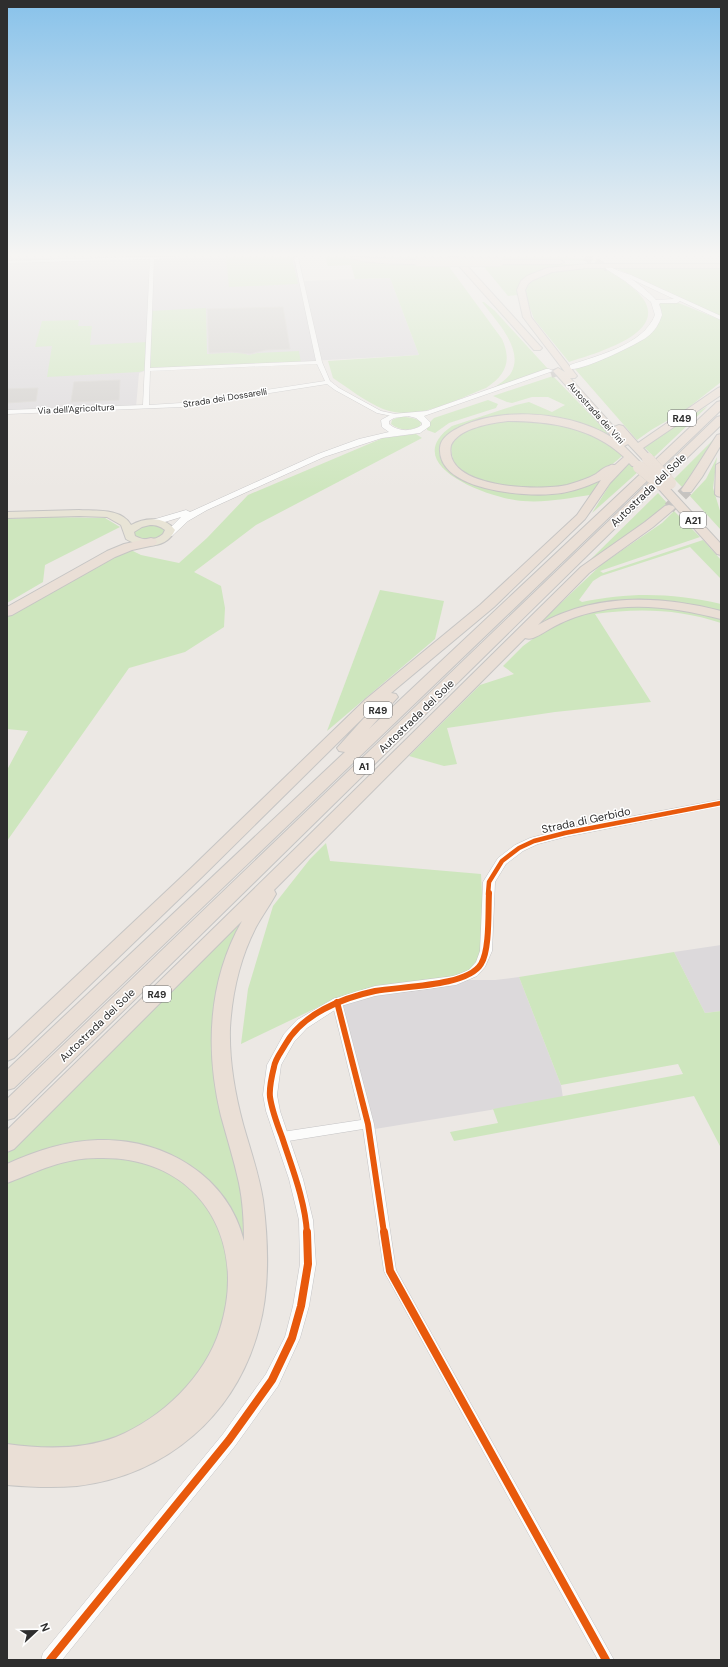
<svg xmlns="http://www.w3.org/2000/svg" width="728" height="1667" viewBox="0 0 728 1667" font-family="'DM Sans',sans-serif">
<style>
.industrial{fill:#dcd9db}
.green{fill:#cee6be}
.building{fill:#d1cecb;stroke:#d7d4d0}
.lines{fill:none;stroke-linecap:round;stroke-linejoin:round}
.secondary-tunnel{stroke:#c6c3c0;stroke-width:8;stroke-dasharray:8 3.5;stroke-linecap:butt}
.motorway-tunnel{stroke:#c6c3c0;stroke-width:12;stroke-dasharray:12 6;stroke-linecap:butt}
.minor-casing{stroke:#c5c4c5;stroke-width:1}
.tertiary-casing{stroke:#c5c4c5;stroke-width:1}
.secondary-casing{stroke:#c5c4c5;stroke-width:1}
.primary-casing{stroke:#c6c5c4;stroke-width:2}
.motorway-casing{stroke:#c6c5c4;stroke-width:2}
.minor{fill:#fcfcfb;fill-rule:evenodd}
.tertiary{fill:#fcfcfb;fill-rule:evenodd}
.secondary{fill:#fcfcfb;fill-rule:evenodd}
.primary{fill:#e8e4d6;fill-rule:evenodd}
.motorway{fill:#eadfd6;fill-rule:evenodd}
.motorway-bridge-far1-casing{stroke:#c6c5c4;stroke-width:10;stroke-linecap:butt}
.motorway-bridge-casing{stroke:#c6c5c4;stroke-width:12;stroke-linecap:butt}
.motorway-bridge-far1{stroke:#eadfd6;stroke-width:9}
.motorway-bridge{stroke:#eadfd6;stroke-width:12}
.cycleway-far2-casing{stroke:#fff;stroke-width:7}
.cycleway-far1-casing{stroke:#fff;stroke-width:8}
.cycleway-casing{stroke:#fff;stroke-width:10}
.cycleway-far2{stroke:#e8590c;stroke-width:4.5}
.cycleway-far1{stroke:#e8590c;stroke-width:6}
.cycleway{stroke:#e8590c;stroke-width:8}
.labels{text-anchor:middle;stroke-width:3;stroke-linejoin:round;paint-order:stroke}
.far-street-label{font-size:9px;fill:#2e2e2e;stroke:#fff}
.shield{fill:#fff;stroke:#6d6d6d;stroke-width:1}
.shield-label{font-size:10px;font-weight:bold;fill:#2e2e2e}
.street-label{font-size:11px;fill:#2e2e2e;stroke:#fff}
</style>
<rect width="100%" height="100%" fill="#ece8e4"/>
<!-- industrial -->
<g class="industrial">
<polygon points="7,257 297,257 303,281 390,278 419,355 147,370 139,373 136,407 7,413"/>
<polygon points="721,945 721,1011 705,1013 674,952"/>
<polygon points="519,977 561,1085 563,1098 375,1129 335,999 457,980 495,980"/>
</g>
<!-- green -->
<g class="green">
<polygon points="226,257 292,257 298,284 229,287"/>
<path d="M 325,257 L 347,257 L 359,260 L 368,258 L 360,257 L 442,257 L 502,339 C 512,361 506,375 486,388 C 455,400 417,422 383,409 C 366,402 348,388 333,378 L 328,361 L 419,355 L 390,278 L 355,279 L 351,265 L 328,266 Z"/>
<polygon points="476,257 568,257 601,261 548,260 495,264 604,264 533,274 518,295 508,296"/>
<polygon points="611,266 721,267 721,317 707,310"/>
<path d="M 593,267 C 608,267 621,278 633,288 C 682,330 599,352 569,362 L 534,319 L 524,292 L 532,280 L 554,271 Z"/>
<path d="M 482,302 L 484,302 L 495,311 L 549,370 L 495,387 C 500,383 507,379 511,373 C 525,349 495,320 482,302 Z"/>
<polygon points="676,302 721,320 721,382 684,411 651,430 637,440 575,369 618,352 657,325 662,314 659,303"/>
<polygon points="206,308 207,354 241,352 248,355 258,353 299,351 301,363 147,370 139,372 47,377 52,346 35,347 42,321 79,320 78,326 92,326 90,345 148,342 150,311"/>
<path d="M 553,376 L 607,432 L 607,434 L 555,420 L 478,421 L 442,448 L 462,477 L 532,493 L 603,480 L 590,495 C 569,498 545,503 523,501 C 491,499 396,465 452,426 L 516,405 L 529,402 L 552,412 L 565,405 L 548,397 L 532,397 L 512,403 L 507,402 L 493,396 Z"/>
<polygon points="488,400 498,404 496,408 449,423 435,433 427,430 427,425 434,418"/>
<polygon points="708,406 654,457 644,447 668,429"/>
<path d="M 399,417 C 407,417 414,417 421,422 L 420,426 C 411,431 400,431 391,424 L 392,420 Z"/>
<path d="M 497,421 C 513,421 530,420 546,421 C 572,424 605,437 622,456 C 607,470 590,480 570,486 C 560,488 546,490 536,490 C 515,490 454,481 452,455 C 451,450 450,445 453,440 C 462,427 482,425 497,421 Z"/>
<polygon points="416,434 422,438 256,525 194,572 221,586 225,608 224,627 185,652 129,668 7,841 7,770 28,731 7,729 7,617 111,558 131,550 141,555 179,563 207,538 248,495 383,438"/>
<polygon points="716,437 684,489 674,479"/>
<polygon points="717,457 713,488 721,514 721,530 690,496 706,479"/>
<polygon points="630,462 639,471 592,513 617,473"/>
<polygon points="658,493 668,504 645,525 591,559"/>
<path d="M 674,511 L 700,537 L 600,571 L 603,573 L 703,540 L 721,560 L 721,579 L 690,547 L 601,576 L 593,581 L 579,600 L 582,602 C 631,592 672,593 721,604 L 721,613 L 655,601 L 561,614 L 545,621 L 543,620 L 602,564 L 662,523 Z"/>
<polygon points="50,517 105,518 120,527 45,565 43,582 7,603 7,519"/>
<path d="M 148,524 L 157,525 L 164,528 L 164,533 C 155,540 146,541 135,536 L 133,532 L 135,529 Z"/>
<polygon points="380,590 444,601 435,639 327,731"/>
<path d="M 625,606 L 660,606 L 721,617 L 721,623 C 679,609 638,608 595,614 L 651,702 L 555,712 L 447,728 L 457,764 L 444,766 L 409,756 L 480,685 L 514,674 L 503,666 L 523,646 L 548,628 L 588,612 Z"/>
<polygon points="326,843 330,861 481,874 485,951 473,972 335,999 241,1044 248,989 273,906 310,859"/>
<polygon points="245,918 225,974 233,1136 251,1261 237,1224 145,1148 7,1169 7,1151"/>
<polygon points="674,952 705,1013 721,1011 721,1148 694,1096 454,1141 450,1132 498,1123 493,1109 683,1074 678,1064 561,1085 519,977"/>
<polygon points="74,1154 149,1159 209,1199 235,1267 219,1348 171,1409 98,1449 7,1449 7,1179"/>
</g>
<!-- building -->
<g class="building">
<polygon points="283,307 290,349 266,350 250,354 232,352 209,353 207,309"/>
<polygon points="120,380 119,400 71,402 74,382"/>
<polygon points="38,388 36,401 7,403 7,389"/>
</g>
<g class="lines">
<!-- secondary-tunnel -->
<g class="secondary-tunnel">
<polyline points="585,257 608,268"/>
<polyline points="551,374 573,367"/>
</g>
<!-- motorway-tunnel -->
<polyline class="motorway-tunnel" points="669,508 687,490"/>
<!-- minor casing -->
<g class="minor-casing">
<g id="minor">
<path d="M 138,257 L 176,257 L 174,258 L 154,259 L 150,368 L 316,361 L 294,257 L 298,257 L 322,362 L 330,381 L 339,388 L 381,411 L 400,415 L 397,417 L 377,413 L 335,390 L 327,384 L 181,407 L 7,414 L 7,410 L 143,405 L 150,259 L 7,263 L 7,261 ZM 317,364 L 325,381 L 181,403 L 149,405 L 150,371 Z"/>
<polygon points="337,998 341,999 342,1002 374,1124 396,1270 614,1660 598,1660 386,1275 384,1271 363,1129 282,1142 278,1140 276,1137 278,1134 282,1132 361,1120 332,1002 333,999"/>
</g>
</g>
<!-- tertiary casing -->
<g class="tertiary-casing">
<g id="tertiary">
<polygon points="613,269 631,275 721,316 721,320 680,301 677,303 660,303 658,306 654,306 653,305 656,300 674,299 627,277 611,272 610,271"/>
<polygon points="721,800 721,806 565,837 538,844 523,851 506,864 495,882 492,951 485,967 477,976 456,985 375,996 341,1006 307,1028 294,1042 281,1065 277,1095 280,1111 303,1179 313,1220 316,1264 309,1306 300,1338 278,1386 235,1446 62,1660 41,1660 43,1653 223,1434 266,1374 285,1337 293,1306 300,1264 299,1220 289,1179 266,1111 263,1095 267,1065 284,1034 297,1020 333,999 375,986 454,976 469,970 476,962 480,951 483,882 498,858 515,845 530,838 565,829"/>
</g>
</g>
<!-- secondary casing -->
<g class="secondary-casing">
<g id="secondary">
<path d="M 606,267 C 616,265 649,291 656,300 C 660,304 661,310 662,315 C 659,324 655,331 647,337 C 636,345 582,371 570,369 L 570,365 C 599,355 643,345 655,315 L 651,302 L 625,281 L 606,269 Z"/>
<path d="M 546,369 L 549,369 L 553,371 L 424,416 L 430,422 L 430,426 L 420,433 L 382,438 L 324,457 L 207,510 L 188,521 L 172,536 L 166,536 L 164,534 L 181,517 L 155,525 L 150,522 L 152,520 L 186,510 L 190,512 L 318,454 L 359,439 L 389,432 L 382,427 L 381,420 L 392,414 L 427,411 ZM 408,416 L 416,418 L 422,423 L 422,425 C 412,432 398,432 389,424 L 389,421 L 394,418 Z"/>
</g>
</g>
<!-- primary casing -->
<g class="primary-casing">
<path id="primary" d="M 79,510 C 95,511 122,508 131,525 C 145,517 165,516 175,530 C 167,549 142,549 126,539 L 121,525 L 107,517 L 79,516 L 7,518 L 7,512 ZM 150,525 C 156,525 160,526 165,530 L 163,534 C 155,541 144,541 135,536 L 134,532 L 142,527 Z"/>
</g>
<!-- motorway casing -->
<g class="motorway-casing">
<g id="motorway">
<path d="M 351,257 L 419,260 L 423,262 L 419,264 C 406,264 359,264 351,257 Z"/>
<polygon points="451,257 459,257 540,346 542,348 540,350 534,350"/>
<polygon points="496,260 560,260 564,262 560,264 496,264"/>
<path d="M 587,264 L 721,264 L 721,268 L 587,268 L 552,272 L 533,280 L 528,284 L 525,290 L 531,317 L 577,376 L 575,378 L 570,378 L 614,427 L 619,425 L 623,426 L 638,443 L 718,388 L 721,387 L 721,395 L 643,448 L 653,459 L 652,461 L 644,461 L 628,444 L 624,446 L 640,462 L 641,464 L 640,466 L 632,466 L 629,463 L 610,483 L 585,519 L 494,607 L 391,693 L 396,694 L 398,697 L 369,729 L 717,402 L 721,401 L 721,410 L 14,1088 L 7,1090 L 7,1070 L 345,752 L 339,751 L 337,748 L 373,708 L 202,877 L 14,1058 L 7,1061 L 7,1041 L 190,869 L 366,699 L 480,605 L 577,515 L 601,480 C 586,487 569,493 552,494 C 523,497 437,490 440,448 C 440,438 452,431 460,427 C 503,406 572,412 613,438 L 553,371 L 558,368 L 565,372 L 523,317 L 517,290 L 521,281 L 527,276 L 547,268 ZM 508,421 C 549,421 592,427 624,457 L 615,465 C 612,465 612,464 609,466 C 604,467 600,471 596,474 C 587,479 577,482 567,485 C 541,491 442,489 451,445 C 459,428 491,423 508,421 Z"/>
<polygon points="721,416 721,425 663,481 721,544 721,555 717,554 657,487 14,1118 7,1120 7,1099 717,417"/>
<path d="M 721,434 L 721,445 L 702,477 L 691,492 L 683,492 L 681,490 C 694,472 705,453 717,435 Z"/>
<polygon points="721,462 721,497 717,496 715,494 716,465"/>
<path d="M 669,505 L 673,506 L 675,508 L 673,510 L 653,527 L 589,573 L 538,625 C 594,593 660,595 721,611 L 721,619 C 680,609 639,602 598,611 C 583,614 568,619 555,626 C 547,630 541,635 533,638 C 530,639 528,639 525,638 L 274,890 L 276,894 C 270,905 262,916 256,927 C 240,958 232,993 230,1028 C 229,1060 235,1094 243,1124 C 250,1149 259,1174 263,1200 C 268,1239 270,1289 259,1328 C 236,1415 167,1475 77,1486 C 54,1488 30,1487 7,1485 L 7,1444 C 43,1449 82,1450 116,1437 C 162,1418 205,1377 220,1329 C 249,1238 197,1155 98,1158 C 63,1158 39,1171 7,1183 L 7,1164 C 35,1151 66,1141 98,1140 C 163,1138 228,1175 244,1241 C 244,1222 243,1202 239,1183 C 234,1160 227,1138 221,1116 C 205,1050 208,981 242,921 L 14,1149 L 7,1152 L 7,1130 L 302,842 L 581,567 L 645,522 L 665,506 Z"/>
<polygon points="151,538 155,539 157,542 155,545 132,550 115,557 12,615 7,616 7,607 107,551 124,544"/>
</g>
</g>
<!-- minor -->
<use href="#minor" class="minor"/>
<!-- tertiary -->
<use href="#tertiary" class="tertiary"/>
<!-- secondary -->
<use href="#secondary" class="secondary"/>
<!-- primary -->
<use href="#primary" class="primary"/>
<!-- motorway -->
<use href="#motorway" class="motorway"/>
<!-- motorway-bridge-far1 casing -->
<g class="motorway-bridge-far1-casing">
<polyline id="motorway-bridge-far1" points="419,262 499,262"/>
</g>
<!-- motorway-bridge casing -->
<g class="motorway-bridge-casing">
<g id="motorway-bridge">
<polyline points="648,459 670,483"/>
<polyline points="639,467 660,484"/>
</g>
</g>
<!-- motorway-bridge-far1 -->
<use href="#motorway-bridge-far1" class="motorway-bridge-far1"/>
<!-- motorway-bridge -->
<use href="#motorway-bridge" class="motorway-bridge"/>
<!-- cycleway-far2 casing -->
<g class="cycleway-far2-casing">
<polyline id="cycleway-far2" points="488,894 489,882 502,861 519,848 534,841 565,833 721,803"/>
</g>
<!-- cycleway-far1 casing -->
<g class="cycleway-far1-casing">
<g id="cycleway-far1">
<polyline points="337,1002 368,1124 384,1233"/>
<path d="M 307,1233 C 305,1200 292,1168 282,1137 C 277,1124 272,1111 270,1097 C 269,1088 272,1075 274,1067 C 275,1059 281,1052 285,1045 C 302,1014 342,998 375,991 C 401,986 467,987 481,964 C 490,950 488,911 489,893"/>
</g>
</g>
<!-- cycleway casing -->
<g class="cycleway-casing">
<g id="cycleway">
<polyline points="384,1232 390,1271 606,1660"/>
<polyline points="50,1660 229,1440 272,1380 292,1338 301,1306 308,1264 307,1232"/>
</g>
</g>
<!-- cycleway-far2 -->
<use href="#cycleway-far2" class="cycleway-far2"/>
<!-- cycleway-far1 -->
<use href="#cycleway-far1" class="cycleway-far1"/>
<!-- cycleway -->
<use href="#cycleway" class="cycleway"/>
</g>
<!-- sky -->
<linearGradient id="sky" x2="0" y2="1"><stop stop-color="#88c2ea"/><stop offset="0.52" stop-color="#f6f5f3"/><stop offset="1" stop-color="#f6f5f3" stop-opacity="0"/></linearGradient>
<rect width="728" height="490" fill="url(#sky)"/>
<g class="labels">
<!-- far-street labels -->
<g class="far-street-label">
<text transform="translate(225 398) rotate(-9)" y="3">Strada dei Dossarelli</text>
<text transform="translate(76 409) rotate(-3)" y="3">Via dell'Agricoltura</text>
<text transform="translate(596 413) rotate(48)" y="3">Autostrada dei Vini</text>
</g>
<!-- shield labels -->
<g class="shield">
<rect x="668" y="410" width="28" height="16" rx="3"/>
<rect x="680" y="512" width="26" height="16" rx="3"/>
<rect x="364" y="702" width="28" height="16" rx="3"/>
<rect x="354" y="758" width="20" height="16" rx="3"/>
<rect x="143" y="986" width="28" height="16" rx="3"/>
</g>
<g class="shield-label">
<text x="682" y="422">R49</text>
<text x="693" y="524">A21</text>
<text x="378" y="714">R49</text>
<text x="364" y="770">A1</text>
<text x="157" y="998">R49</text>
</g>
<!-- street labels -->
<g class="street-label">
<text transform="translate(648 490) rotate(-44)" y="4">Autostrada del Sole</text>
<text transform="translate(416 716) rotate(-44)" y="4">Autostrada del Sole</text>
<text transform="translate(586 820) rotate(-12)" y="4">Strada di Gerbido</text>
<text transform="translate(97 1025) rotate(-44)" y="4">Autostrada del Sole</text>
</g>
</g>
<!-- border -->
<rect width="728" height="1667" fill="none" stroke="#2e2e2e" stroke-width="16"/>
<!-- north arrow -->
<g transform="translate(36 1631) rotate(68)" stroke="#ffffff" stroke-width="3" paint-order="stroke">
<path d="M0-3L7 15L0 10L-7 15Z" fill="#2e2e2e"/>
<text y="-6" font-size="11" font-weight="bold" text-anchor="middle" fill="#2e2e2e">N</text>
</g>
</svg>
